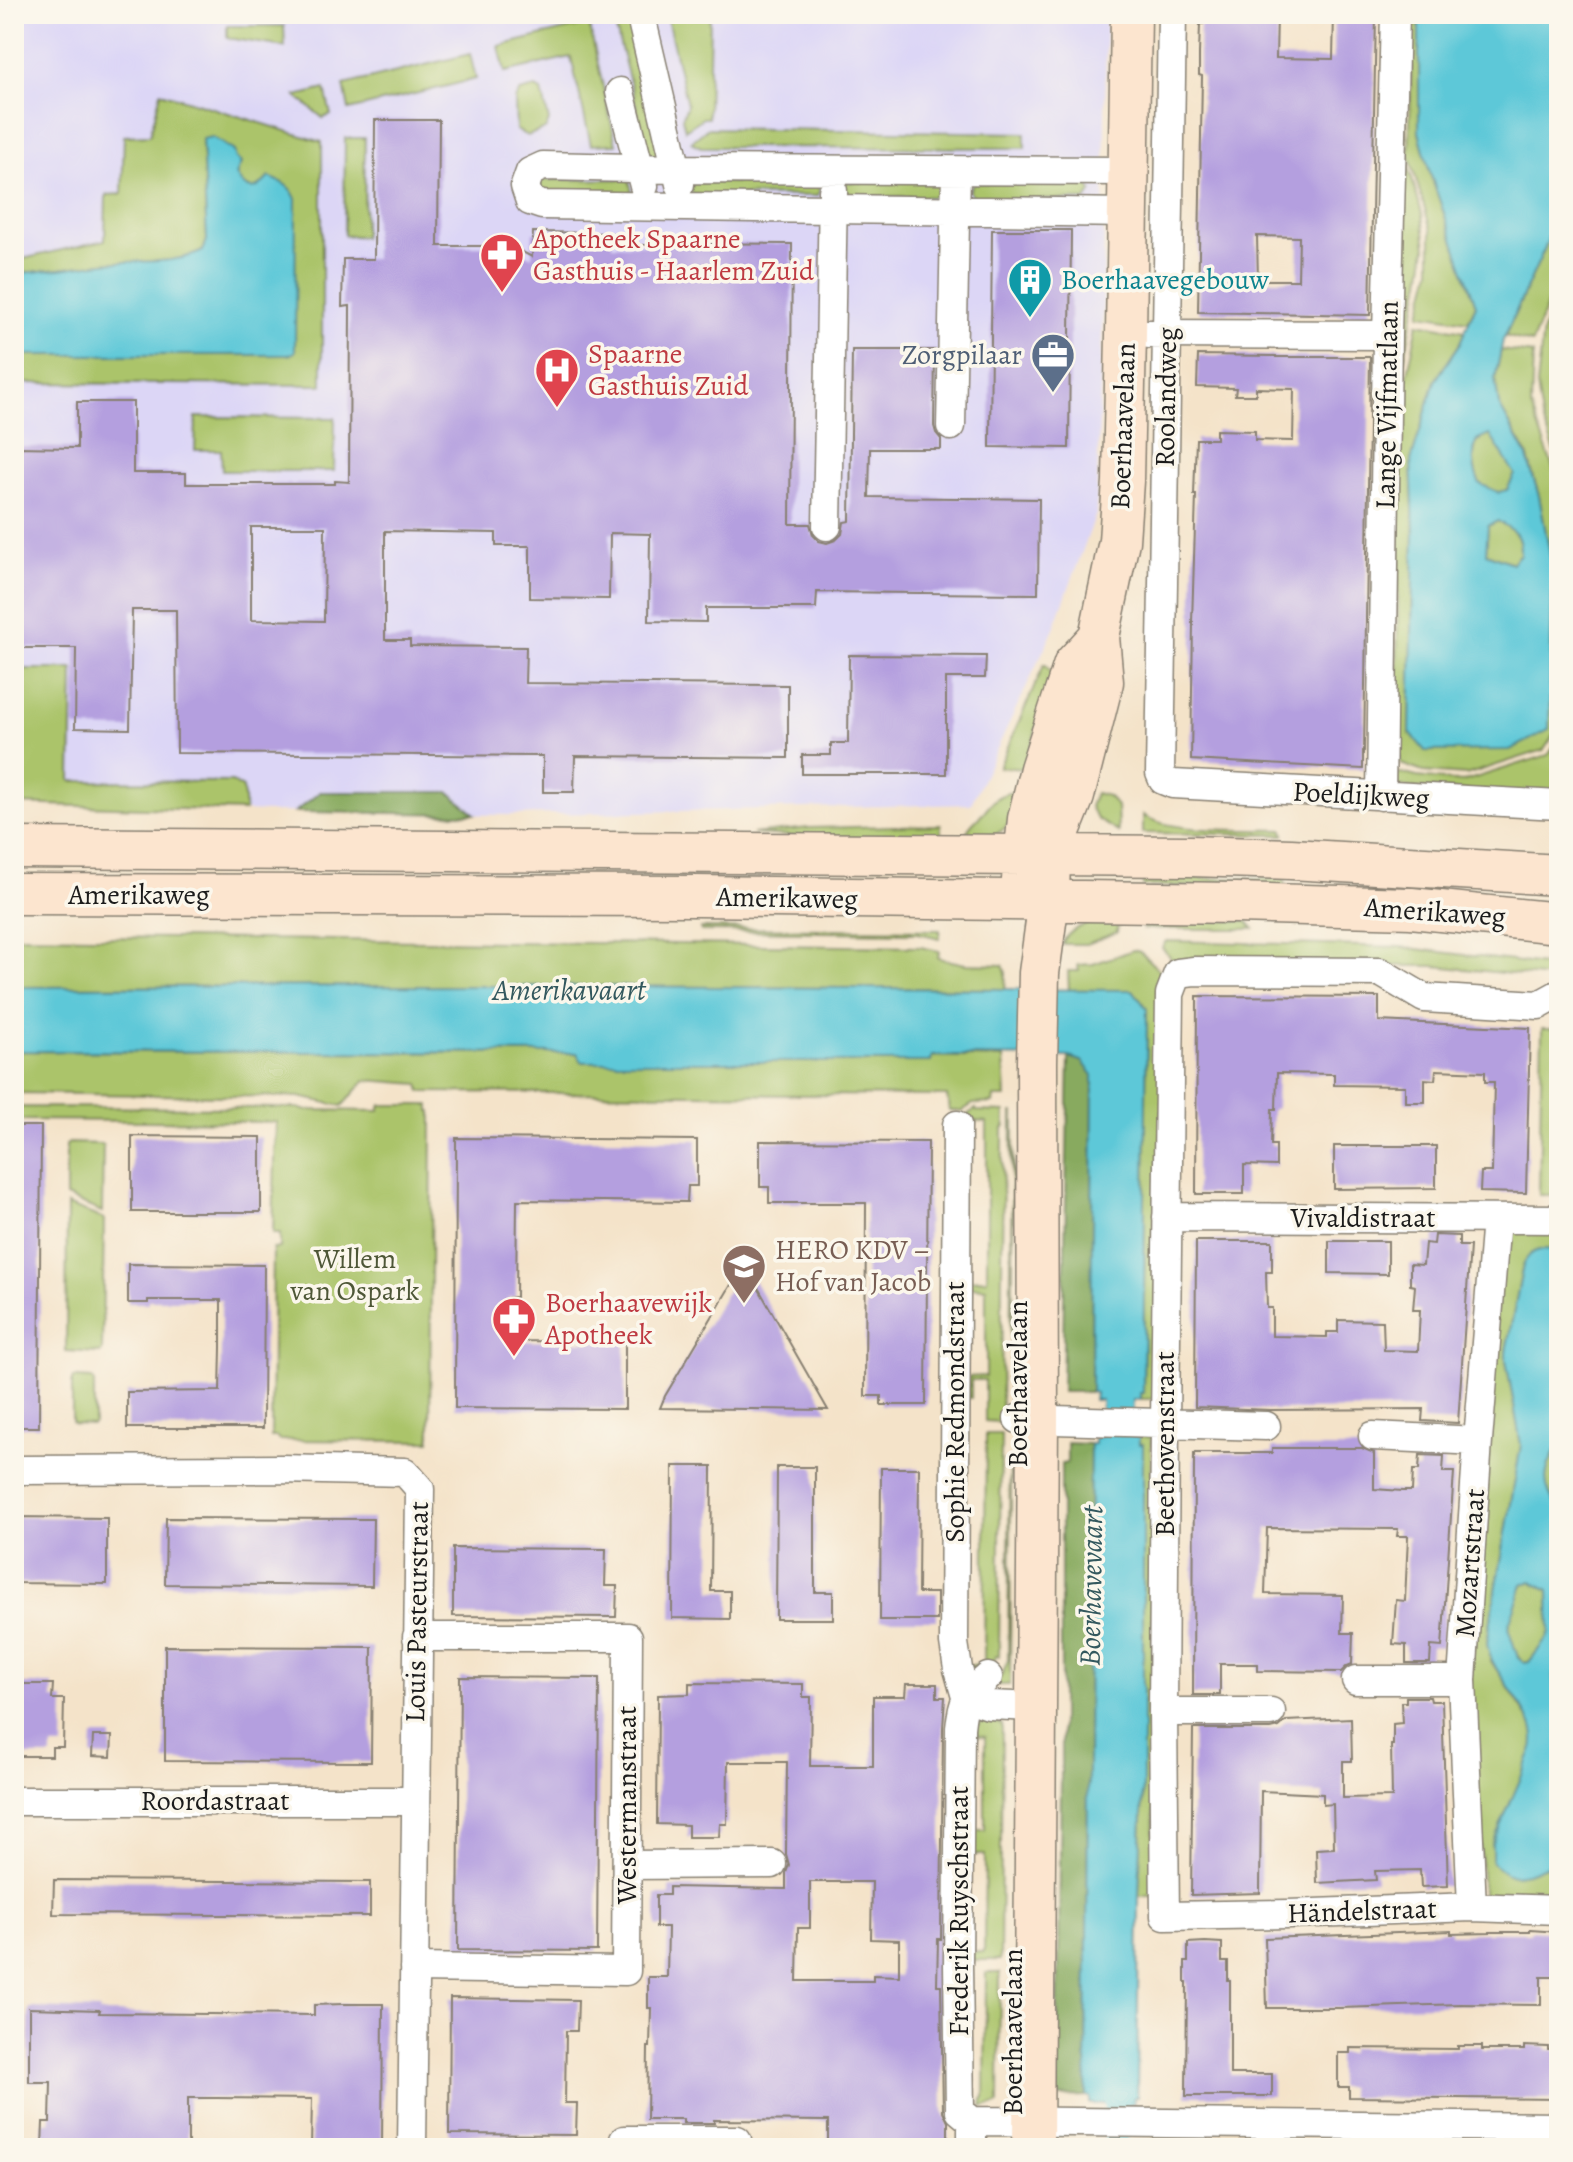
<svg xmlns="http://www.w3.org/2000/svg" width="1573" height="2162" font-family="Alegreya,serif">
<rect width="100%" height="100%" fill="#fbf7ec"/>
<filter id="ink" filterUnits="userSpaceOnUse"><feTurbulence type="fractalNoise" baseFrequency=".0125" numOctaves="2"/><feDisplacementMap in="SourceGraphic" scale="16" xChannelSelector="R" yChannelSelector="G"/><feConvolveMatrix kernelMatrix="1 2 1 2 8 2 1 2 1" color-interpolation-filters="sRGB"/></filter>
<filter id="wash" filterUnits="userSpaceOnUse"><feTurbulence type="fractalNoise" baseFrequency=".006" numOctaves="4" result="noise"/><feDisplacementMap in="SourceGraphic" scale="32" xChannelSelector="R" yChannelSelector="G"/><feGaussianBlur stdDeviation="1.8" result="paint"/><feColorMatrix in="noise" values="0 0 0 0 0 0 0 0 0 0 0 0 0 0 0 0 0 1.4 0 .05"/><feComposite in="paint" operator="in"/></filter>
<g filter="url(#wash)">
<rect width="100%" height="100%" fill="#f4e3c9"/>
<!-- built -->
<path fill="#dcd6f6" d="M14,14H1106L1103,304L1096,514L1054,628L971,804L509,815L271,812L14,804Z"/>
<!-- green -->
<path fill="#abc46a" stroke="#647043" stroke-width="2" d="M612,14H629L663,144L661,157L649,155Z
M666,14H710L708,118H703L685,130L682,118L687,105Z
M1413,14H1419V132L1430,173L1476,305L1468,321L1420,314L1431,270V230L1409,155Z
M589,24L616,144L591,145L571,57L505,72L499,46Z
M227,26H284L285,47L227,38Z
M470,54L476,79L349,110L344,85Z
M535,88L542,91L549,121L546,129L527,136L516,130L515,100L520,92Z
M325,89L331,115L323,118L296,96Z
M161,92L322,142V385L14,383V355H289L269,177L260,187L252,189L242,185L236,175L234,151L202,140L207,240L203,251C174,266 135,260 103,263C73,267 44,272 14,273V261L105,240L106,195L122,194L124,136L150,135Z
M1405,95L1406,158L1422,214L1426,248L1421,281L1395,403Z
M708,128L1025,133V148L701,147L691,142Z
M345,138H365L364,237L344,235Z
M629,179L633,195L542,198L538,180Z
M936,180C942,186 943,190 940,197L844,196L841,189L845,182Z
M693,182L817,183L820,190L817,196L693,195L690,189Z
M1086,182L1092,191L1086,200L974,199L969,191L973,183Z
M1559,198V274L1532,343L1505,336L1547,243Z
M1559,289V462L1542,418L1537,386L1543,330Z
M1418,323L1465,331L1459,345L1435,381L1411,461L1414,530L1410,733L1553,570L1539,496L1527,454L1499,405L1495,379L1501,350L1533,354L1531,407L1558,481L1559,492V727L1544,750L1466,775L1423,772L1401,764L1396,740L1401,407Z
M196,417L335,418L334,471H222L221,450H195Z
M1490,435L1516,474L1507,490L1498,493L1480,484C1473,469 1472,456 1477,441Z
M1498,521C1514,531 1521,534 1520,554L1512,563L1486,553L1488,525Z
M1044,665H1046L1052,673L1025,769L999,767Z
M16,669H73L71,781L232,782L243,788L245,811L14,804Z
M1559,740V796L1400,787L1391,775L1401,773L1417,777L1462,782L1548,755Z
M1014,792C1013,800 1014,811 1011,819C1004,837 981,838 965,842C966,827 973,824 982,814C992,801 998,794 1014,792Z
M1095,793L1108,796L1117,806L1118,832L1097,819L1090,807Z
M1143,815C1171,834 1248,829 1283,830L1284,835L1143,833Z
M941,825V843L752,834L809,828Z
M1143,878L1285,879V887L1143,886Z
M1143,920L1247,921L1254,929H1143Z
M1095,921H1118L1117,932L1087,944H1062C1067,931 1081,925 1095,921Z
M701,928L940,930V938L918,933L701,931Z
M14,936L921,947L939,951L938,958L965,964L1003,965L1006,973L1005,989L575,986L14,987Z
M1166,941L1401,947L1559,967V979L1435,966L1176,965L1162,948Z
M1133,950L1140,952L1166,977L1154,1399H1140V1393H1143L1147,1009L1133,990H1069L1068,971H1079L1078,965L1093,964Z
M1542,1029H1559V1195H1539Z
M14,1051L577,1053L582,1062H930L932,1056L1004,1058L1006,1097H994L993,1103L973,1104L962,1111H949L947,1096L421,1092L419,1084L366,1080L342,1106L299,1097L14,1093Z
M381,1105H430V1111H432L430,1441L278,1440L277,1437H271L273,1249L280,1248V1233H273L276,1122L14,1120V1107L298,1108L304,1110L379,1111Z
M976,1109V1111L1005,1112V1127L1003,1128L1001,1422L985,1421V1380H971V1398H968V1377L986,1376V1288L968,1287L969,1280L987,1279V1122L968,1121V1114Z
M1012,1113H1014L1012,1411H1010Z
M69,1143L101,1144L103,1146L102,1212L66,1197V1145Z
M67,1205L104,1219L102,1350L100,1353L66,1351Z
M1559,1229V1251C1543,1249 1531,1249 1523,1265L1506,1351V1360L1521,1445L1487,1643L1491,1661L1530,1720L1535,1737L1519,1874L1559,1860V1901L1496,1900L1483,1893L1470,1684L1500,1243L1510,1230Z
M74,1378L92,1379L94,1381V1423L92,1425L75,1424L72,1422V1380Z
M986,1434H1001L999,1656H996L992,1667L978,1678L969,1666L984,1663Z
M1139,1437H1151L1154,1896H1139L1143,1787V1444H1139Z
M1559,1443V1509C1538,1483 1545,1471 1559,1443Z
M1010,1467H1011L1010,1685H990L1002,1675L1008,1660Z
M1531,1581L1549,1590L1550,1631L1548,1637L1529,1662L1523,1663C1515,1655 1508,1636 1508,1623L1523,1585Z
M981,1722H994L1002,1725L1000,1960H968L967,1952H984L985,1855H964L968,1830H985V1737L977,1736V1728Z
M986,1973H1000L999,2104L982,2107L983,2099L985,2098Z"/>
<!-- forest -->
<path fill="#88aa5e" stroke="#52633d" stroke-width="2" d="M320,792H449L475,814L295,812Z
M1069,1057L1082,1061L1093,1075L1091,1392H1062Z
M1067,1443L1090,1444L1086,2096L1057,2097L1061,1779V1464L1067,1463Z"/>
<!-- water -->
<path fill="#5dc8d8" stroke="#3c727a" stroke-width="2" fill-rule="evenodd" d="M1419,14H1559V198L1547,243L1503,340L1495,379L1499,405L1526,454L1539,496L1553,570L1549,730L1510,750L1425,751L1410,733L1414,530L1411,461L1435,381L1459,345L1476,305L1430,173L1419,132ZM1490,435L1515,474L1507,490L1498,492L1480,484C1473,469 1472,457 1476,441ZM1498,521C1514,531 1521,534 1520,554L1512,563L1486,553L1488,526Z
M212,137L234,151L236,158L241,163L236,175C247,194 256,192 269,177C282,182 291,186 296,199L295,352L289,355H14V273C44,272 73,267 103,263C134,260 175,265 203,251L207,240L202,139Z
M575,986L1133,990L1147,1009L1143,1393H1140V1399L1133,1400V1436L1139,1437V1444H1143V1787L1139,1896L1137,2097H1134L1133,2104H1090V2097L1086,2096L1090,1444H1094V1437H1101V1400H1094L1095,1393L1091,1392L1093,1075L1082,1061L1069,1057L932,1056L931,1062H582L577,1053L14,1051V987Z
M1546,1249L1559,1251V1443C1545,1471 1539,1483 1559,1509V1673L1555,1674L1553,1677L1559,1711V1860C1545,1866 1522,1878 1507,1874C1501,1872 1496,1866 1492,1861V1845L1532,1752C1545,1713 1491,1681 1487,1643L1521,1445L1506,1360V1351L1523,1265C1528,1254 1535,1250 1546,1249ZM1531,1581L1549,1590L1550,1631L1548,1637L1529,1662L1524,1663L1518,1658L1508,1627L1523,1585Z"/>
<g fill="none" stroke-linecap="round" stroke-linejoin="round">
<!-- canal -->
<path stroke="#5dc8d8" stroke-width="24" d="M1116,2148L1117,2070"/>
</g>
<g id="blocks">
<!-- building -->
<path fill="#b49fdf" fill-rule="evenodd" d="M1203,14L1277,15L1276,58L1333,59L1334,14H1376L1370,315L1198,312L1202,76L1199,75V54L1200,24H1203ZM1257,236L1299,237L1298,280H1258Z
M375,120H439L438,246H487L498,239L532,257L533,232L612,233V245H651V243L792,244L790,524H810L813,535L819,541L827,543L836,540L842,534L844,522L850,521L852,350H935L934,426L936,433L941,439V449H870L869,497L1039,499L1038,594L817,592L816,608H706V622L649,621L650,534L610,533L609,599L530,598V546H496V533L385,531V640H410V646L526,647L525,683L788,685V758L575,756L574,792H543V756L177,753L176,610H132L130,729L75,728L76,648H14V447L77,448V402H133V473H186V484H335V481L349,482L350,306L342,307L343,259H374ZM251,527H325L324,621L251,620Z
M992,230H1071L1069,448L990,447Z
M1198,355L1276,356V357H1370L1364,751H1363V769L1191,760L1193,622H1192L1196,495H1194L1196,439H1216V430L1255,431V440L1293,441L1294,389L1256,388V395H1235L1236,388L1197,387Z
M849,655L986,656L985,678H946V774H802V755H831V743H848Z
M1197,996L1379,997V1021L1530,1028L1526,1193L1480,1192L1481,1172H1492L1494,1082H1485V1072L1436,1070L1435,1080L1425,1079V1102H1405V1086L1334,1085V1074L1277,1073L1276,1109H1272L1271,1145H1276V1166L1244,1165V1194H1196Z
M14,1126H41L39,1427H14Z
M132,1136L261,1137V1212H132Z
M456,1138L697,1140V1186H688L687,1202L517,1200L516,1297L508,1298V1341L625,1342V1409L455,1408Z
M760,1141L928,1142L926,1405H881V1396H865L866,1203H769V1187H760Z
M1334,1146H1436V1188L1334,1189Z
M1435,1235L1459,1236V1246H1470L1458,1423L1422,1421L1423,1409L1271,1410L1195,1407L1196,1241H1272V1272H1266L1267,1308H1272V1336L1327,1337V1332H1338V1320L1383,1321L1384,1350L1418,1351L1420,1310H1413L1415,1286L1410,1285V1264L1423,1265L1425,1243L1434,1244Z
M1329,1241H1388V1274L1329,1273Z
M744,1263L828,1410L660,1408L665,1396Z
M128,1264L264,1265L263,1428H127V1392L220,1391L221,1348V1300H148V1303H128Z
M1272,1448H1362L1374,1453V1489L1403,1491H1412L1413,1470H1419L1420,1455L1444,1456L1443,1472H1454L1442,1647L1431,1646L1430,1663H1406V1645L1393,1644L1396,1600L1405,1601L1408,1536H1397L1398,1529L1267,1528L1265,1594L1343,1595L1342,1633H1353L1352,1664L1347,1666L1341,1672L1258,1671V1664H1220V1695H1193L1194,1453H1272Z
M673,1466H712L711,1591H730V1619L672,1618Z
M777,1467H815V1592H833V1619H776Z
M881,1468H919L918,1593H937V1620H880Z
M14,1517L107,1518V1584L14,1583Z
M166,1518L373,1519L372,1586L165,1584Z
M453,1548L606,1549L605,1586H617L616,1617L453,1616Z
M165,1646L372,1647L371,1762L165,1761Z
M460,1677L599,1678L597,1951L458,1950Z
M689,1683L803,1684V1697H811L810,1766H873V1696H905L906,1684H937V1697H945L943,1728L941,1939H938L937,1985H941L943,2111L948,2122V2148H916V2144L828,2148V2121L714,2120V2123H683V2119H647L648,2047H650L651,2008H648V1977H667L668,1927H656V1895H669V1887L786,1889V1873L789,1865L786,1854L787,1762H728L727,1824H720L719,1837H688V1825L657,1824L658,1695L689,1694ZM810,1882H872L871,1939L899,1940V1976L873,1975V1981H797L798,1928H810Z
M14,1684H53L52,1699H64L63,1747H52V1756H16Z
M1406,1697H1430L1431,1701H1442L1448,1886L1421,1887L1420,1870L1375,1871L1376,1880L1317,1883L1316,1849L1334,1848L1333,1804L1323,1805V1794L1261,1791L1260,1893L1191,1895L1193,1729H1271L1279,1727L1286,1721L1351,1718L1352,1761H1343V1798L1392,1797L1391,1745H1393V1724L1402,1723L1401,1702H1406Z
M93,1736H112L111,1757L92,1756Z
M54,1880L370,1882V1916L53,1914Z
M1530,1930L1559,1932V1977H1541V2005L1461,2004L1340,2008H1267L1265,1938L1451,1931V1934L1490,1933V1932H1530Z
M1205,1942L1222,1943V1962H1228V1981H1230V2074H1272V2096H1186L1187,1982H1185V1962H1188V1943Z
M450,1998L578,2000L577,2031H566L565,2103H577L576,2135L449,2134Z
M343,2004H383L382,2148H311L312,2099L216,2098H188V2148H42L43,2122H50L51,2082H29V2008L100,2010L99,2013L314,2015V2005Z
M1458,2046H1482V2050H1524V2046L1548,2047V2050H1559V2099L1349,2097V2087H1338V2053H1350V2048L1458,2049Z"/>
</g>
</g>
<g filter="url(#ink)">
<use href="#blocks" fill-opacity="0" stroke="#888072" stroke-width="2"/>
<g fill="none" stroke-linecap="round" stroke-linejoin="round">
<!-- minor casing -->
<g stroke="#888072" stroke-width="31">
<path id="minor" d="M1172,14L1160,773L1163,780L1173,784L1559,805
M642,21L680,184
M620,92L644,186
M1128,213L542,205L530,201L525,186L530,172L543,166L677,169L1129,171
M1148,334L1387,335
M951,426L956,171
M827,526L833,191
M1381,796L1387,335L1395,14
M1559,994L1539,1005L1424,998L1380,972L1194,971L1178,973L1170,994L1165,1423L1163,1712L1165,1916L1288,1914L1472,1907L1559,1910
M957,1125L954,1643L958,1669L966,1697L989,1705L1036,1707
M1167,1217L1559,1219
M1018,1419L1266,1426
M1373,1436L1478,1441
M14,1470L281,1469L405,1472L420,1489L412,2148
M1356,1680H1462
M1163,1712H1271
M14,1801H415
M627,1865L772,1864
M1472,1907L1462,1680L1478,1441L1496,1219
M414,1968L626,1971L628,1637H417
M972,2121L1559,2127
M972,2121L960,2111L958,1965L960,1728C963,1698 966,1697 988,1677
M624,2148V2140H737V2148
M972,2148V2121"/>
</g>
<!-- secondary casing -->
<g stroke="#888072" stroke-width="43">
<path id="secondary" d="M14,848L1190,856L1291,859L1559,875
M1022,880L1028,819L1040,769L1074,664L1099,637
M14,894L698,896L1236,903L1411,908L1559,923
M1033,2148L1038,1420L1037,1062L1039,973L1049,900L1050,856L1074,796L1103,682L1099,637L1119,541L1123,481L1126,334L1131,14"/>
</g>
<!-- minor -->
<use href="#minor" stroke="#fff" stroke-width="28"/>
<!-- secondary -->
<use href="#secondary" stroke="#fce5cf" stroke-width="40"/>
</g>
</g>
<!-- icons -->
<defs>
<g id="pharmacy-pin" transform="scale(2.3)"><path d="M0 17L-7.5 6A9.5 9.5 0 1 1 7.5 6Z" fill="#e0444e" stroke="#fbf7ec"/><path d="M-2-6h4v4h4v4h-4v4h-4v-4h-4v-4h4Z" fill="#fff"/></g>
<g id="building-pin" transform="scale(2.3)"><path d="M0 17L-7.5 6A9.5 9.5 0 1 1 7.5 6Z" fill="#0f9aa8" stroke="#fbf7ec"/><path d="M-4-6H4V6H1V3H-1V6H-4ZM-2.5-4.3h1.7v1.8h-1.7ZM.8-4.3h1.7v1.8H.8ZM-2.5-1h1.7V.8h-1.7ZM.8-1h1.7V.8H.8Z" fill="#fff"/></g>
<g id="office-pin" transform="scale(2.3)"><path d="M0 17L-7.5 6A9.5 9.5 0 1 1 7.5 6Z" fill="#5c6f8a" stroke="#fbf7ec"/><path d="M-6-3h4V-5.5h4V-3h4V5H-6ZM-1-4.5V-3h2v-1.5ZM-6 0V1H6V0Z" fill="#fff"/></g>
<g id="hospital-pin" transform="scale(2.3)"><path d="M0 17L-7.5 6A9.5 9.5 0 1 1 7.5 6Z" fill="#e0444e" stroke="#fbf7ec"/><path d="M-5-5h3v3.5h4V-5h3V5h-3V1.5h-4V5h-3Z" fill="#fff"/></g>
<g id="school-pin" transform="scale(2.3)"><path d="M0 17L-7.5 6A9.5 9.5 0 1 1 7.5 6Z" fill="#8d6e63" stroke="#fbf7ec"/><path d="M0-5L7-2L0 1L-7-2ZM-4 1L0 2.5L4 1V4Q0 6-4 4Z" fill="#fff"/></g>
</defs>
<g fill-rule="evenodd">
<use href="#pharmacy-pin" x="502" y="255"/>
<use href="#building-pin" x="1030" y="280"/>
<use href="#office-pin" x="1053" y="355"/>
<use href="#hospital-pin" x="557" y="370"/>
<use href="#school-pin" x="744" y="1266"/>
<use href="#pharmacy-pin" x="514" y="1319"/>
</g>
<g text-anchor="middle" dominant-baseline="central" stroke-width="7" stroke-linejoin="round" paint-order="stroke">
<!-- health labels -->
<g font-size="28" fill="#be3a42" stroke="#fbf7ec" text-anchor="start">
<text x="533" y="239">Apotheek Spaarne<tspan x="533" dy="32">Gasthuis - Haarlem Zuid</tspan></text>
<text x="588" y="354">Spaarne<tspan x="588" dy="32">Gasthuis Zuid</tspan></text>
<text x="545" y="1303">Boerhaavewijk<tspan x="545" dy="32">Apotheek</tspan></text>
</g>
<!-- culture labels -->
<g font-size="28" fill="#0d838f" stroke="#fbf7ec" text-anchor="start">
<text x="1061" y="280">Boerhaavegebouw</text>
</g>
<!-- service labels -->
<g font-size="28" fill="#4e5e75" stroke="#fbf7ec" text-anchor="end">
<text x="1022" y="355">Zorgpilaar</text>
</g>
<!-- street labels -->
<g font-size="28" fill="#1c1c1c" stroke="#fbf7ec">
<text transform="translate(1166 397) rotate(-89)">Roolandweg</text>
<text transform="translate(1387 405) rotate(-89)">Lange Vijfmatlaan</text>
<text transform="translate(1123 426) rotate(-88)">Boerhaavelaan</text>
<text transform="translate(1361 795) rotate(3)">Poeldijkweg</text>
<text x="139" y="895">Amerikaweg</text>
<text transform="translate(787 898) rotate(1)">Amerikaweg</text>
<text transform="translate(1435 912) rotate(4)">Amerikaweg</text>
<text x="1363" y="1218">Vivaldistraat</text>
<text transform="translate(1018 1384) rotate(-90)">Boerhaavelaan</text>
<text transform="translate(955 1412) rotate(-90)">Sophie Redmondstraat</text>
<text transform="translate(1165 1444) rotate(-90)">Beethovenstraat</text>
<text transform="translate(1470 1563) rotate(-86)">Mozartstraat</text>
<text transform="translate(417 1612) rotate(-89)">Louis Pasteurstraat</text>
<text x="215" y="1801">Roordastraat</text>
<text transform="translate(627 1805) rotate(-90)">Westermanstraat</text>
<text transform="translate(959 1911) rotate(-90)">Frederik Ruyschstraat</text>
<text transform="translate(1362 1911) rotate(-2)">Händelstraat</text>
<text transform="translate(1013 2032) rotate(-90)">Boerhaavelaan</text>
</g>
<!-- education labels -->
<g font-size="28" fill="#785e54" stroke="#fbf7ec" text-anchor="start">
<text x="775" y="1250">HERO KDV –<tspan x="775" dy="32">Hof van Jacob</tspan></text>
</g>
<!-- park labels -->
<g font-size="28" fill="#4e5737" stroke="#fbf7ec">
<text x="355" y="1259">Willem<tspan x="355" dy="32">van Ospark</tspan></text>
</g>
<!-- water labels -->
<g font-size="30" font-style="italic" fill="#33585e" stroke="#fbf7ec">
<text x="569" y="990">Amerikavaart</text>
<text transform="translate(1091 1586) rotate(-89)">Boerhavevaart</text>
</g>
</g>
<!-- margin -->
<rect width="1573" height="2162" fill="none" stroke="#fbf7ec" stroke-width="48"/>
</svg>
